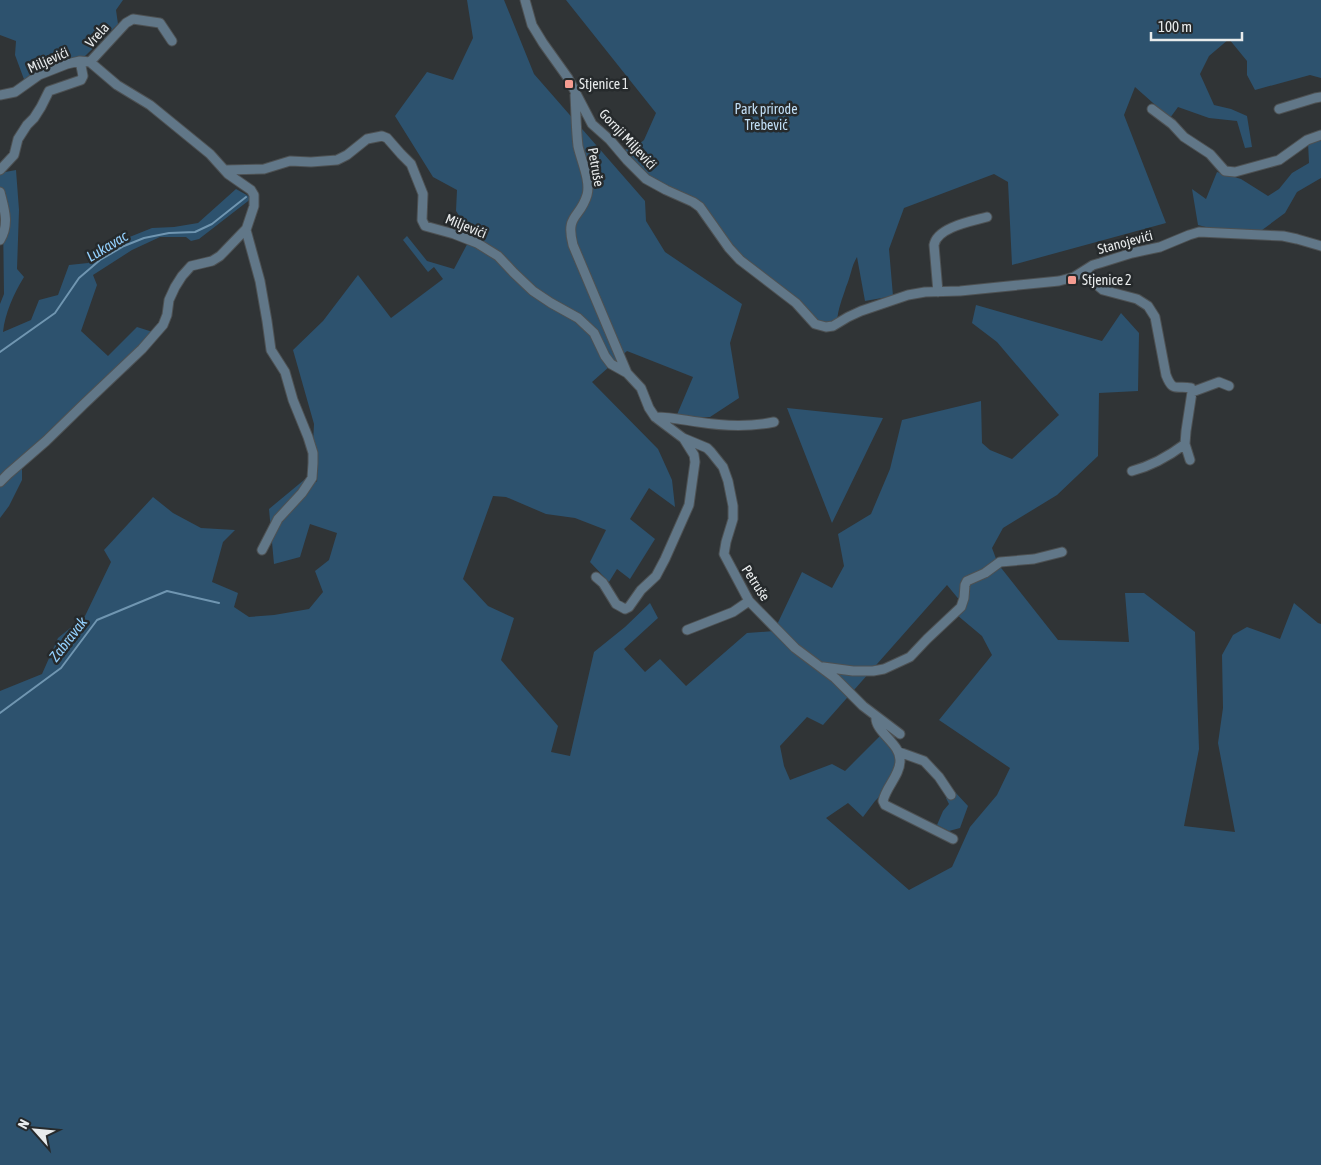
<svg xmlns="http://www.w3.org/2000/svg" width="1321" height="1165" font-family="'Asap Condensed',sans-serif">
<rect width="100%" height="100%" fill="#303436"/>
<!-- green -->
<path fill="#2d526e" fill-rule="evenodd" d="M0,0H123L116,10L118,24L84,57L53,66L25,82L15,55L16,41L0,35Z
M467,0H504L534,74L645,201L646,221L665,252L742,304L730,343L739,398L710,417H676L693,377L627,351L592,382L658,449L672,480L675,507L649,488L630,519L655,539L630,579L617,569L609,582L590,562L606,530L575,518L546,514L506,497L493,496L463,579L488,606L514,618L501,660L558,726L551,752L570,756L594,652L625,627L650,603L658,618L624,649L645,672L660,659L686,686L747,633L774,631L802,572L832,588L844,566L838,534L871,514L890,469L902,420L981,401L982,443L990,450L1012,459L1059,415L997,342L972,323L976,305L1102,341L1121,313L1139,333L1138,391L1099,393L1098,456L1057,495L1003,528L992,548L998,564L1058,640L1129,642L1125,593H1144L1195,632L1199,749L1184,826L1235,832L1218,743L1223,708L1222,655L1233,635L1247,627L1280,639L1294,603L1318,623L1321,624V1165H0V691L42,674L58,638L85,616L111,562L104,550L153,497L173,513L201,528L235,530L223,542L212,582L238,593L234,607L249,617L274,615L309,609L323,592L315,571L329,560L337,533L310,524L300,557L274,564L269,509L310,475L317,482L318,454L313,444L314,424L293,350L323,321L358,275L391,318L443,279L434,267L428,272L403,240L407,236L427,261L454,269L472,235L456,211L457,190L433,177L395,116L427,72L453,80L473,38ZM947,585L961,602L957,615L982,636L992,655L939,720L1010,768L997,795L970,827L952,867L909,890L826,818L848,803L863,817L875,801L883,793L900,761L882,734L845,771L832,764L790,780L784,766L780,746L807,717L823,725Z
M566,0H1321V78L1310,75L1255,90L1247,75V61L1229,39L1209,56L1200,74L1214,105L1231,109L1247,116L1252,147L1245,148L1237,121L1209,118L1178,107L1170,118L1135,87L1124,115L1166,223L1012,265L1008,182L994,174L904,208L889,249L893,296L865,301L857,257C851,267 851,276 846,287C842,300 838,308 837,322L823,324L816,320L809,310L797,298L747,262L729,243L716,222L654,180L637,166L624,150L637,146L644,140L656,113Z
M1321,137V178L1297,192L1285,213L1258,233L1221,231L1198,225L1192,189L1206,199L1217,172L1241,179L1268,196L1279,189L1292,173L1309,163L1308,142Z
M16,170L19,210L17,269L24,277C14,293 5,313 3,332L31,320L39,300L58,295L69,265L88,263L117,242L152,228L174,227L198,223L236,189L252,198L199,239L191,241L186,237H160L132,250L93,275L97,285L81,331L108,356L137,327L159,334L129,369L64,421L22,461V480L9,506L0,518V304L4,294L3,218L0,210V173Z
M787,408L883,418L832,523Z
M955,792L968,806L960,828L949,831L937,825L943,811L949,804L946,798Z"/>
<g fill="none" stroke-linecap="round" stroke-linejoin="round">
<!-- stream -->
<path stroke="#7096b1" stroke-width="2" d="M0,352L55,313L79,278L100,260L124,246L144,238L169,233L195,232L212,224L246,197
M0,713L61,668L97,620L167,591L219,603"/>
<!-- minor casing -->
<g stroke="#4d5153" stroke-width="11">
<path id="minor" d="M525,0L532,25L543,43L568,78L592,124L610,140L627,160L646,179L666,190L693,202L700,207L729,248L740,260L796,303L815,324L826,327L833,326L848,317L861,311L908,295L925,292L960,291L1059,281L1074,277L1093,265L1100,263L1132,253L1160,247L1189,235L1199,232L1283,236L1297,239L1321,246
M90,62L126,23L133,19L160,23L172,41
M0,95L15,92L39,75L67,64L80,61L90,62L117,85L150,105L210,154L228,174L251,190L254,195V206L246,230L260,281L267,321L271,350L285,372L293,400L308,437L313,453V463L312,478L302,493L278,519L262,550
M575,95C576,112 576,129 578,146C581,160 591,181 587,195C580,219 565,214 573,245L627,373
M1152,109L1172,124L1184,137L1210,154L1225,171L1235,172L1279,160L1307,140L1321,135
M1279,109L1315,98L1321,97
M0,170L14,155L18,139L27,125L34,118L41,107L49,91L81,80L83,76L80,61
M225,170L264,169L290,161L311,162L337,160L347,155L367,139L382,136L387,138L401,154L411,164L423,194L422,220L425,226L454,234L477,243L498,256L514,273L533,291L551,303L578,318L594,333L605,356L611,364L627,373L641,388L649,408L655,417L683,438L707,448L711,452L723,467L728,481L733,506V519L726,542L724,554L749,601L795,648L835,678L863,706L900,734
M0,192C4,208 10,224 0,240
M1085,270L1097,285L1103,290L1137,299L1148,306L1155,317L1166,375C1173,393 1176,385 1191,388L1192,392L1186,431L1185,444L1190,460
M938,292L934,245C937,227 973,221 987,217
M1192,392L1219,382L1229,386
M655,417C670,417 684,420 698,422C723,426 750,427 774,422
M1132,471C1151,466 1169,456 1185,444
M0,482L8,474L46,441L84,404L142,349L163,325L167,315L169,300L175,287L182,276L191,266L212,261L220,256L246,229
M596,577L603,583L616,604L625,609L629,607L641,590L656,576L665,559L689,505L695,462L694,455L684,439
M687,630L733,612L749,601
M823,667L853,671H873L884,669L910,657L927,639L961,607L964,598L965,585L967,581L985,573L1000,562L1034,559L1062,552
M876,716C874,732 901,743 900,761C900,775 886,787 883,801L885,805L953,839
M899,752L924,761L939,777L951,795"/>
</g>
<!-- minor -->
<use href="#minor" stroke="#617788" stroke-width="9"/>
</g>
<!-- markers -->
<g fill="#f59c91" stroke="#262a2c" stroke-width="2">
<rect x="564" y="79" width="10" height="10" rx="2.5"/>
<rect x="1067" y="275" width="10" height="10" rx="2.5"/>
</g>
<g text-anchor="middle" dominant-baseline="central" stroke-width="5" stroke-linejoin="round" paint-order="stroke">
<!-- street labels -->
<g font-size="14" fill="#e8ebec" stroke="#262a2c">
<text transform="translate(97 35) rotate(-48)">Vrela</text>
<text transform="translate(48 60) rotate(-24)">Miljevići</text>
<text transform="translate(628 139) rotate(47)">Gornji Miljevići</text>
<text transform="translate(596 167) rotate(80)">Petruše</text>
<text transform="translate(466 226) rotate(22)">Miljevići</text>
<text transform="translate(1125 242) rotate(-15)">Stanojevići</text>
<text transform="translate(756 583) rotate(57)">Petruše</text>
</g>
<!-- poi labels -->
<g font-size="14" fill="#e8ebec" stroke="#262a2c" text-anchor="start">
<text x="579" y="84">Stjenice 1</text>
<text x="1082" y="280">Stjenice 2</text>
</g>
<!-- park labels -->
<g font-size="14" fill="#c1def5" stroke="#262a2c">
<text x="766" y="109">Park prirode<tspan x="766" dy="16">Trebević</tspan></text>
</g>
<!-- water labels -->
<g font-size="15" font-style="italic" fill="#94d1fe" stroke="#262a2c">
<text transform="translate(107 246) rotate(-31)">Lukavac</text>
<text transform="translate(68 639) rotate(-52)">Zabravak</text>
</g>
</g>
<!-- north arrow -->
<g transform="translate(35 1130) rotate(297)" stroke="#262a2c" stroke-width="4" paint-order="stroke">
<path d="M0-4L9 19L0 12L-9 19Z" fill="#e8ebec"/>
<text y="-8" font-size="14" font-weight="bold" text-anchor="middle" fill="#e8ebec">N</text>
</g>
<!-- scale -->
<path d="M1151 32v8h91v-8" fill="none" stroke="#e8ebec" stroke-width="2.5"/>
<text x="1158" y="32" font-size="15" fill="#e8ebec" stroke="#262a2c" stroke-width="4" paint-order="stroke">100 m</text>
</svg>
